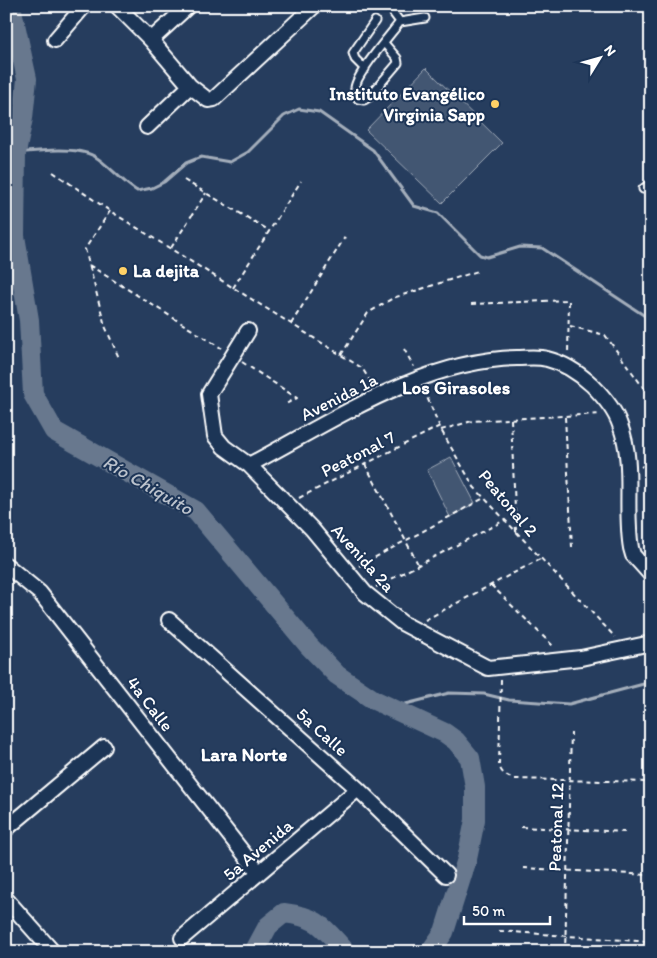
<svg xmlns="http://www.w3.org/2000/svg" width="657" height="958" font-family="Itim,sans-serif">
<rect width="100%" height="100%" fill="#263d5e"/>
<filter id="ink" filterUnits="userSpaceOnUse"><feTurbulence type="fractalNoise" baseFrequency=".02" numOctaves="2"/><feDisplacementMap in="SourceGraphic" scale="10" xChannelSelector="R" yChannelSelector="G"/><feConvolveMatrix kernelMatrix="1 2 1 2 8 2 1 2 1" color-interpolation-filters="sRGB"/></filter>
<g filter="url(#ink)">
<!-- green -->
<path fill="#425672" stroke="#a0aab8" d="M426,68L502,143L442,203L366,130Z
M451,457L475,503L450,517L427,470Z"/>
<g fill="none" stroke-linecap="round" stroke-linejoin="round">
<!-- stream -->
<path stroke="#a4aebb" stroke-width="3" d="M16,153C36,151 76,146 94,156C109,165 121,181 137,191L152,188L164,182L186,163L201,157L230,162L248,152L284,116L299,109L319,112L373,150L414,206L438,213L480,255L487,257L520,247L542,248L651,320
M390,708L449,693L484,694L509,700L569,704L651,682"/>
<!-- river -->
<path stroke="#67788e" stroke-width="20" d="M11,6L27,79L23,118L16,153L15,236L29,320L33,394L54,431L196,511L309,646L337,675L374,700L445,733L456,741L470,758L475,787V820L467,859L444,932L430,952
M254,952L268,926L284,913C319,917 323,927 346,952"/>
<!-- service casing -->
<g stroke="#fff" stroke-width="11">
<path id="service" d="M394,6V14L400,22L425,18
M384,43L397,58L398,63L369,97L364,100L358,99C356,95 354,92 355,88C356,74 390,35 400,22
M365,69L355,59L353,53L375,21
M643,189L651,183"/>
</g>
<!-- minor casing -->
<g stroke="#fff" stroke-width="18">
<path id="minor" d="M117,6L151,40L190,86L208,100L214,99L314,6
M55,40L84,6
M151,40L188,6
M147,127L190,86
M248,331L209,394L215,436L224,447L249,465L312,529L365,593L402,623L488,668L581,658L651,643
M249,465C331,422 422,360 517,358C526,358 537,356 547,359C564,363 579,373 592,385C603,396 615,410 620,425C635,464 624,508 631,548L633,555L651,575
M6,565L40,593L259,873
M169,620L358,789L446,875
M6,829L104,747
M6,899L53,952
M182,938L358,789"/>
</g>
<!-- path -->
<path stroke="#fff" stroke-width="2" stroke-dasharray="5 4" stroke-linecap="butt" d="M53,172L110,211L362,368L372,384
M184,180L270,231
M110,211L85,249L105,326L119,358
M171,248L206,193
M89,265L221,348
M233,288L301,181
M471,304L569,300L568,354
M291,324L345,237
M570,326L605,335L651,398
M404,349L414,367
M341,355L368,313L393,298L478,271
M242,362L297,398L284,405
M424,390L441,430L474,487L615,637
M565,417L572,547
M511,419L516,532
M441,430L472,421L600,414
M365,464L418,564
M641,467L651,461
M299,498L440,426
M359,566L484,498
M491,585L555,648
M376,587L505,520
M425,620L540,559
M501,679L499,765C501,773 506,776 514,779L651,782
M521,827L626,832
M523,868L647,875
M499,931L651,942
M281,951L283,952
M165,952L172,946
M565,952L571,733"/>
<!-- service -->
<use href="#service" stroke="#1d3557" stroke-width="7"/>
<!-- minor -->
<use href="#minor" stroke="#1d3557" stroke-width="14"/>
</g>
</g>
<!-- markers -->
<g fill="#ffd166" stroke="#1d3557" stroke-width="2">
<circle cx="495" cy="104" r="5"/>
<circle cx="123" cy="271" r="5"/>
</g>
<g text-anchor="middle" dominant-baseline="central" stroke-width="4" stroke-linejoin="round" paint-order="stroke">
<!-- poi labels -->
<g font-size="18" font-weight="bold" fill="#fff" stroke="#1d3557" text-anchor="end">
<text x="485" y="94">Instituto Evangélico<tspan x="485" dy="21">Virginia Sapp</tspan></text>
<text x="133" y="271" text-anchor="start">La dejita</text>
</g>
<!-- street labels -->
<g font-size="18" fill="#fff" stroke="#1d3557">
<text transform="translate(339 397) rotate(-27)">Avenida 1a</text>
<text transform="translate(358 454) rotate(-27)">Peatonal 7</text>
<text transform="translate(508 503) rotate(50)">Peatonal 2</text>
<text transform="translate(363 558) rotate(48)">Avenida 2a</text>
<text transform="translate(150 704) rotate(52)">4a Calle</text>
<text transform="translate(322 732) rotate(42)">5a Calle</text>
<text transform="translate(556 827) rotate(-88)">Peatonal 12</text>
<text transform="translate(258 850) rotate(-40)">5a Avenida</text>
</g>
<!-- neighbourhood labels -->
<g font-size="19" font-weight="bold" fill="#fff" stroke="#1d3557">
<text x="456" y="387">Los Girasoles</text>
<text x="244" y="754">Lara Norte</text>
</g>
<!-- water labels -->
<g font-size="19" font-style="italic" fill="#bbc2cc" stroke="#1d3557">
<text transform="translate(148 485) rotate(30)">Río Chiquito</text>
</g>
</g>
<!-- margin -->
<rect width="657" height="958" fill="none" stroke="#1d3557" stroke-width="25"/>
<rect x="12" y="12" width="632" height="933" fill="none" stroke="#fff" stroke-width="2" filter="url(#ink)"/>
<!-- north arrow -->
<g transform="translate(600 58) rotate(53)" stroke="#1d3557" stroke-width="4" paint-order="stroke">
<path d="M0-4L9 19L0 12L-9 19Z" fill="#ffffff"/>
<text y="-8" font-size="14" font-weight="bold" text-anchor="middle" fill="#ffffff">N</text>
</g>
<!-- scale -->
<path d="M464 916v8h86v-8" fill="none" stroke="#ffffff" stroke-width="2.5"/>
<text x="472" y="916" font-size="15" fill="#ffffff" stroke="#1d3557" stroke-width="4" paint-order="stroke">50 m</text>
</svg>
